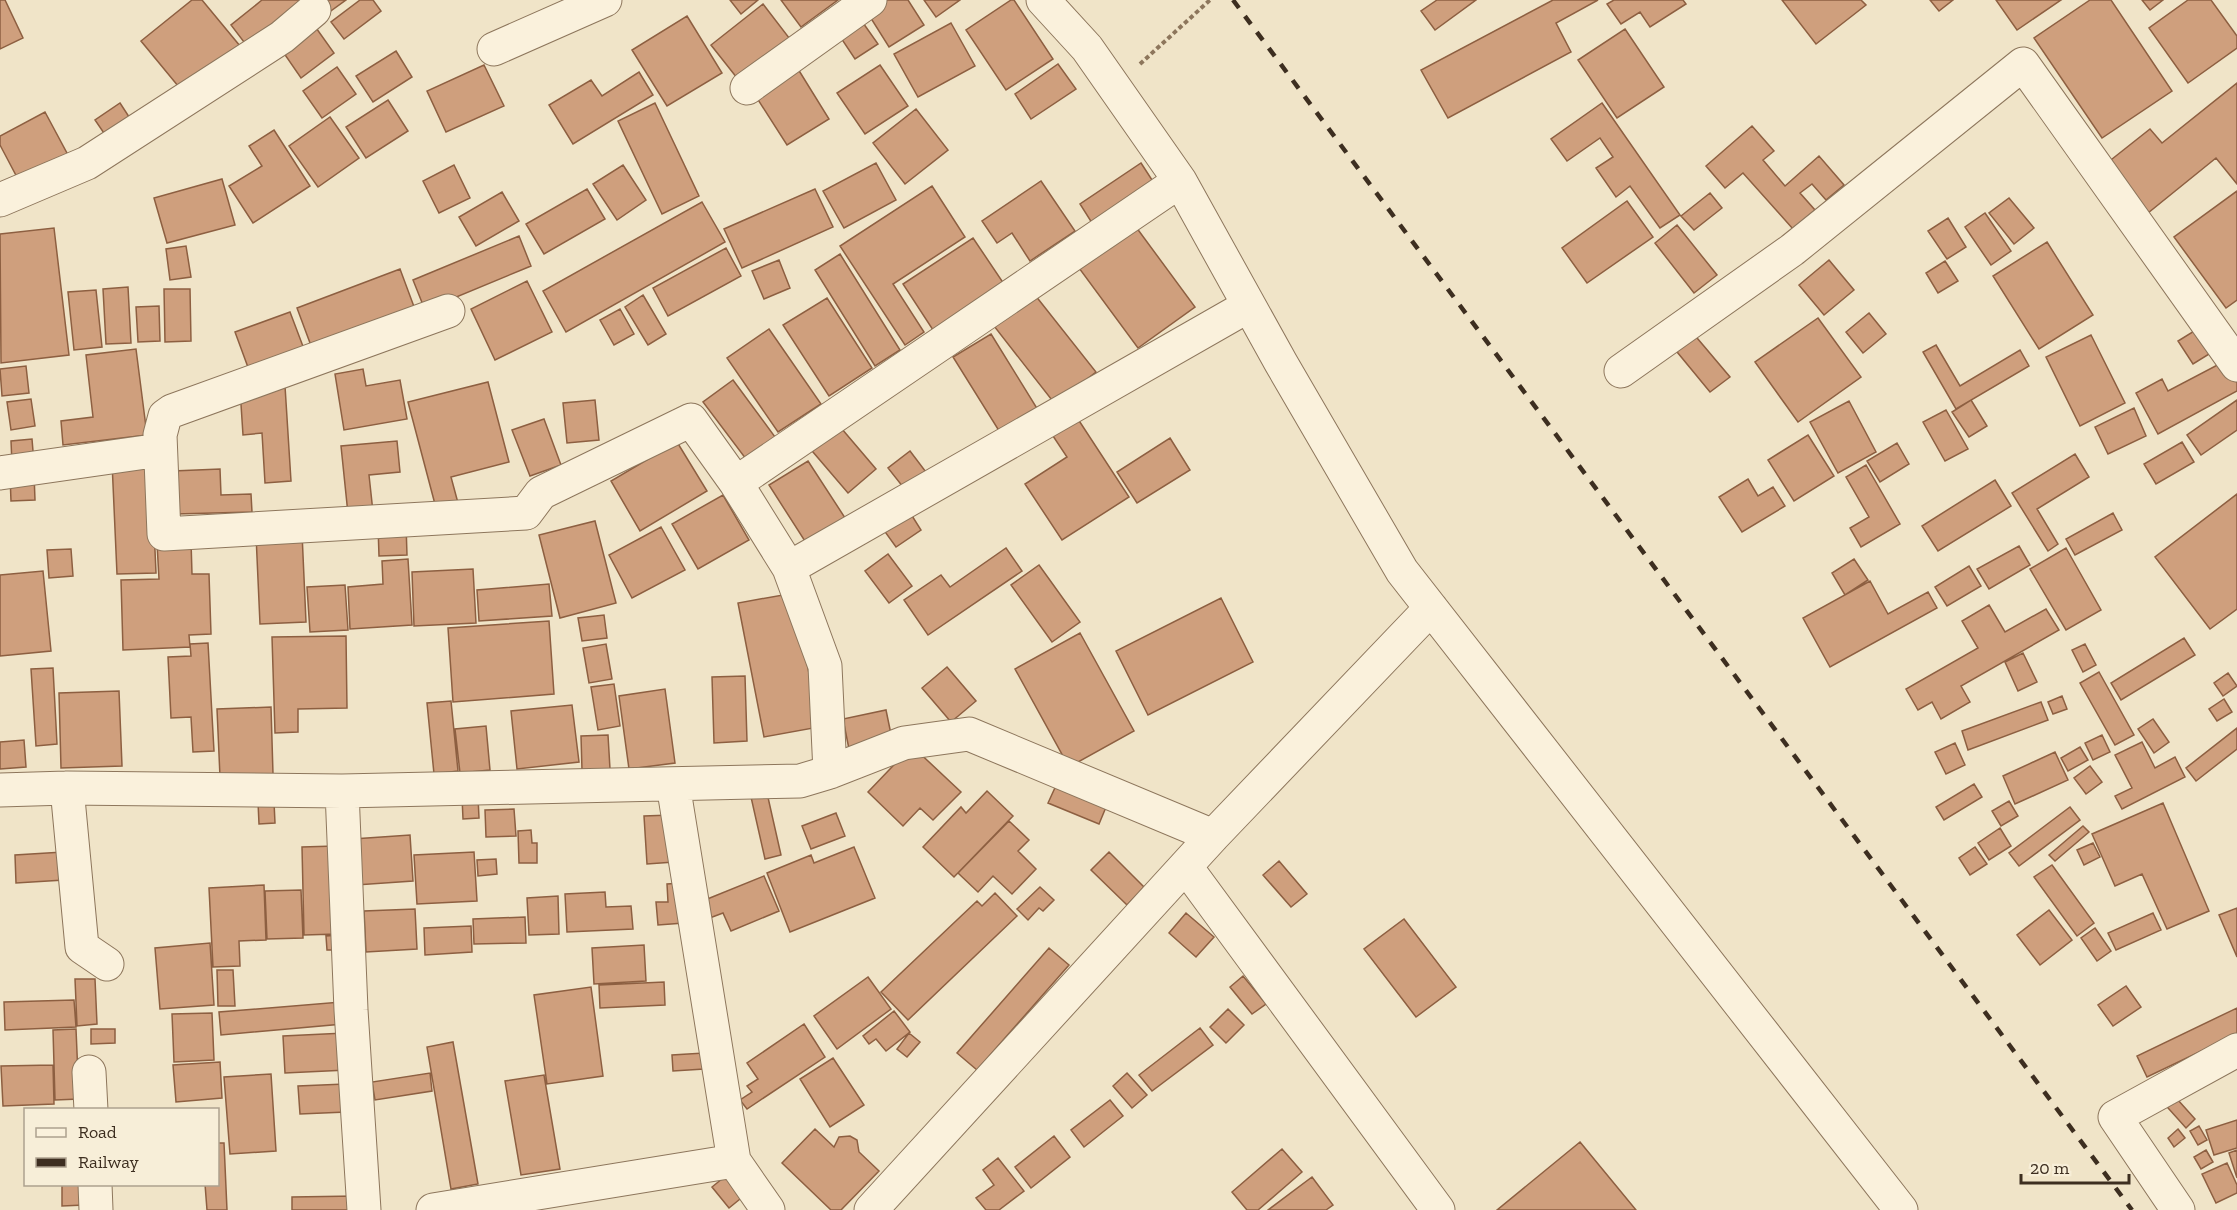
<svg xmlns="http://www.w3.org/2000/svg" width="2237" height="1210" font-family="'Zilla Slab',serif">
<rect width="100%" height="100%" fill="#f0e4c8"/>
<!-- building -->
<path fill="#cf9f7d" stroke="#8d5f41" stroke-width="1.5" d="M0,0H5L23,38L0,49Z
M192,0H202L240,46L183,92L141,41Z
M262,0H305L247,46L231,25Z
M319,0H346L328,13Z
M360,0H373L381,11L344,39L331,22Z
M730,0H758L741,14Z
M781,0H838L801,27Z
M886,0H908L924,25L889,47L867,12Z
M924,0H960L936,17Z
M1011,0H1014L1053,59L1006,90L966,30Z
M1437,0H1476L1435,30L1421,11Z
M1553,0H1598L1556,23L1571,52L1448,118L1421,70Z
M1614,0H1683L1686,4L1650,27L1640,12L1621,24L1607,4Z
M1782,0H1861L1866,5L1816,44Z
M1930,0H1953L1939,11Z
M1996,0H2061L2017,30Z
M2090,0H2111L2172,91L2102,138L2034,38Z
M2142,0H2163L2150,10Z
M2188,0H2211L2237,36V48L2188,83L2149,28Z
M763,4L793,43L741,83L711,45Z
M687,16L722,73L667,106L632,50Z
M861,20L878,44L855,59L839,35Z
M951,23L975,66L918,97L894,54Z
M314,25L334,53L301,78L281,49Z
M1625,29L1664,87L1617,118L1578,60Z
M396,51L412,77L373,102L356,76Z
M1058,64L1076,89L1031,119L1015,94Z
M484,65L504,106L446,132L427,91Z
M880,65L908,106L865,134L837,93Z
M337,67L356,94L322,118L303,91Z
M798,69L829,119L787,145L755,95Z
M639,72L653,95L573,144L549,105L591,80L602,96Z
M2237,83V184L2216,158L2148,213L2107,163L2150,129L2162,143Z
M388,100L408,131L366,158L346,127Z
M120,103L135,126L110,142L95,120Z
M655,103L699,196L662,214L618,121Z
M1602,103L1680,215L1660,228L1630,186L1616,197L1596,168L1613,157L1600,138L1567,161L1551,139Z
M916,109L948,150L905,184L873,143Z
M45,112L68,155L19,181L0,145V136Z
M330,117L359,158L318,187L289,146Z
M1752,126L1774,151L1763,160L1785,186L1819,156L1844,185L1826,200L1812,184L1800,193L1815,210L1793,229L1743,173L1725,188L1706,166Z
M274,130L310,186L253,223L229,186L262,166L249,146Z
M876,163L896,200L844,228L823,191Z
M1141,163L1154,183L1092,223L1080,204Z
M454,165L470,198L439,213L423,181Z
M623,165L646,200L617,220L593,184Z
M222,179L235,225L167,243L154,198Z
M1041,181L1075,231L1030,261L1012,233L997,243L982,221Z
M932,186L965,237L893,284L924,332L905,345L840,246Z
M587,189L605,219L544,254L526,224Z
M815,189L833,227L742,268L724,229Z
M2237,191V300L2226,308L2174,237Z
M502,192L519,221L476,246L459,217Z
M1710,193L1722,208L1694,230L1681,216Z
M2009,198L2034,228L2014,244L1989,213Z
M1627,201L1653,237L1587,283L1562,248Z
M702,202L725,242L566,332L543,291Z
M1985,213L2011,251L1991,265L1965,227Z
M1948,218L1966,247L1947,259L1928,231Z
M1677,225L1717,275L1694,293L1655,243Z
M1136,227L1195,307L1138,348L1079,268Z
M54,228L69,355L1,363L0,234Z
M519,236L531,266L425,310L413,280Z
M973,238L1004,284L933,330L903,284Z
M2047,242L2093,315L2039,349L1993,276Z
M186,246L191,277L170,280L166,249Z
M726,248L741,276L668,316L653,288Z
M840,254L900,350L875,366L815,270Z
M779,260L790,288L764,299L752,271Z
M1829,260L1854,290L1824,315L1799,285Z
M1945,261L1958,281L1938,293L1926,273Z
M400,269L416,312L313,351L297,308Z
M527,281L552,332L495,360L471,309Z
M128,287L131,343L106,344L103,289Z
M164,289H190L191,341L165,342Z
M96,290L102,347L74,350L68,292Z
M643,295L666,334L648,345L625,307Z
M1035,295L1096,372L1055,404L994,326Z
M827,298L872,368L829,396L783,325Z
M159,306L160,341L138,342L136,307Z
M620,309L634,334L614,345L600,320Z
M290,312L304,349L249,370L235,332Z
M1869,313L1886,334L1863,353L1846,332Z
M1818,318L1861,377L1798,422L1755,362Z
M2199,328L2214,351L2193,364L2178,341Z
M769,329L821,404L778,432L727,358Z
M1692,332L1730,377L1710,392L1673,347Z
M991,334L1038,410L1001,434L953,357Z
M2091,335L2125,403L2080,426L2046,357Z
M1936,345L1960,386L2020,350L2029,366L1956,409L1923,352Z
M136,349L147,435L63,445L61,421L93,417L86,355Z
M2225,361L2237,383V391L2158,434L2136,393L2162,379L2168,391Z
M26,366L29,393L2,396L0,369Z
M363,369L366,386L400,380L407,419L344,430L335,374Z
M733,380L778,441L749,463L703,402Z
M488,382L509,462L451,477L458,503L436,508L408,402Z
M285,386L291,481L265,483L262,433L243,435L240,389Z
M31,399L35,426L11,430L7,402Z
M595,400L599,440L567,443L563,403Z
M1971,400L1987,426L1969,437L1952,412Z
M2237,400V430L2201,455L2187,435Z
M1849,401L1876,452L1838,473L1810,422Z
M2134,408L2146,436L2108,454L2095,427Z
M1946,410L1968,449L1945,461L1923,422Z
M1074,413L1129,497L1062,540L1025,484L1067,457L1049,430Z
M544,419L561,465L530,476L512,430Z
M836,422L876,469L848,493L807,445Z
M1808,435L1834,476L1794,501L1768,460Z
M1170,438L1190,470L1137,503L1117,472Z
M32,439L34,463L12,464L11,441Z
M397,441L400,472L369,475L373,512L348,514L341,446Z
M677,442L707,491L640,531L611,481Z
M2182,442L2194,462L2156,484L2144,464Z
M1897,443L1909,464L1880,482L1867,461Z
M910,451L929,476L907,492L888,468Z
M2075,454L2089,477L2037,509L2058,544L2048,551L2012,493Z
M151,460L156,573L117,574L112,462Z
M808,461L849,524L810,549L769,485Z
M1866,465L1900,524L1861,547L1850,528L1869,517L1846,477Z
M220,469L221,495L251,494L252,512L175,514L173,471Z
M34,474L35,500L11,501L10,475Z
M1748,479L1758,496L1773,487L1785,506L1742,532L1719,497Z
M1995,480L2011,506L1938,551L1922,526Z
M2237,494V609L2210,629L2155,557Z
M723,495L749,540L698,569L672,524Z
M909,511L921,530L896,547L883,529Z
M2113,513L2122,530L2075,555L2066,539Z
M595,521L616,603L560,618L539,535Z
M406,524L407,555L379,556L378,526Z
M661,527L685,570L632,598L609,555Z
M302,533L306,622L260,624L256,535Z
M191,541L192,574H209L211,634L189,635L190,647L123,650L121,580L159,579L157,543Z
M2019,546L2030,565L1989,589L1977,569Z
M1006,548L1022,571L928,635L904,600L941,575L950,587Z
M2066,548L2101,610L2066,630L2030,569Z
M71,549L73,576L49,578L47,550Z
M888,554L912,586L889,603L865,571Z
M408,559L412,625L350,629L348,587L383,584L382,561Z
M1854,559L1868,580L1845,595L1832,573Z
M1039,565L1080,622L1052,642L1011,585Z
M1969,566L1981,586L1947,606L1935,587Z
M473,569L476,623L414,626L412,572Z
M43,571L51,651L0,656V575Z
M1870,581L1888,614L1928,592L1937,608L1830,667L1803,618Z
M549,584L552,616L479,621L477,590Z
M345,585L348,630L310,632L307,587Z
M794,593L819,727L764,737L738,603Z
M1221,598L1253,662L1148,715L1116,651Z
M1989,605L2005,632L2046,609L2059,630L1961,686L1970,702L1941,719L1932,702L1918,710L1906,689L1978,648L1962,621Z
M604,615L607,638L582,641L578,618Z
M549,621L554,694L453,702L448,628Z
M1080,633L1134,731L1069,767L1015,669Z
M346,636L347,708L298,709V732L275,733L272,637Z
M2184,638L2195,655L2121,700L2111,683Z
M208,643L214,751L193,752L191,717L171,718L168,657L191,656L190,644Z
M606,644L612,679L589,683L583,648Z
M2085,644L2096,665L2083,672L2072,650Z
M2023,653L2037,682L2018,691L2005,662Z
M947,667L976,701L951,722L922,688Z
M53,668L57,744L36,746L31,669Z
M2099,672L2134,735L2115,745L2080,683Z
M2228,673L2237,686L2223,696L2214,683Z
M745,676L747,741L714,743L712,677Z
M614,684L620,726L598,730L591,687Z
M665,689L675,763L629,769L619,696Z
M119,691L122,766L61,768L59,693Z
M2062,696L2067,709L2053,714L2048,702Z
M2224,699L2232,712L2217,721L2209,709Z
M451,701L458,771L434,774L427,703Z
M2041,702L2048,720L1968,750L1962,731Z
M572,705L579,762L517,769L511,711Z
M271,707L273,774L220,777L217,709Z
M886,710L892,739L849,749L843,719Z
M2153,719L2169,742L2154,753L2138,729Z
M486,726L490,770L460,773L455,729Z
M2237,728V749L2196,781L2186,768Z
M608,735L610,769L582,770L581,736Z
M2102,735L2110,752L2093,760L2085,743Z
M24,740L26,767L0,769V742Z
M2142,742L2155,768L2175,757L2185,777L2122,809L2115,796L2132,788L2115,755Z
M1955,743L1965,765L1946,774L1935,752Z
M912,746L961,792L933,820L920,808L903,826L868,792Z
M2080,747L2088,760L2068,771L2061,758Z
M2055,752L2068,780L2015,804L2003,776Z
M2090,766L2102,782L2086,794L2074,778Z
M1059,779L1109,800L1099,824L1048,803Z
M1974,784L1982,797L1944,820L1936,807Z
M987,791L1013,816L954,877L923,847L961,807L966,813Z
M767,793L781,855L765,859L751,797Z
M462,797H478L479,818L463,819Z
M2009,801L2018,816L2001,826L1992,811Z
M258,802H274L275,823L259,824Z
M2163,803L2209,911L2167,929L2142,874L2115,886L2092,834Z
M2070,807L2080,820L2019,866L2009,853Z
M514,809L516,836L486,837L485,810Z
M836,813L845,836L811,849L802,826Z
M671,815L674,862L647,864L644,816Z
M1009,821L1029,840L1018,851L1036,869L1012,894L993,876L978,892L958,873Z
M2083,826L2089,832L2055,861L2049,855Z
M2000,828L2011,846L1989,860L1978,843Z
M531,830L532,843H537V863H519L518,831Z
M410,835L413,881L356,885L353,839Z
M2093,843L2100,857L2084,865L2077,850Z
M335,846L337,934L304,935L302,847Z
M854,847L875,898L790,932L767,873L811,855L814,863Z
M1975,847L1987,864L1970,875L1959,858Z
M63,852L64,880L16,883L15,855Z
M474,852L477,901L417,904L414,855Z
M1109,852L1144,887L1127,905L1091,870Z
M496,859L497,874L478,876L477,860Z
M1279,861L1307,894L1291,907L1263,875Z
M2052,865L2094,923L2077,936L2034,877Z
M764,876L779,911L731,931L723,913L707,919L700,902Z
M681,883L684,923L658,925L656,902H668L667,884Z
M264,885L266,940L239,941L240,966L213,967L209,888Z
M1040,887L1054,900L1043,911L1039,908L1028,920L1017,909Z
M301,890L303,938L267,939L265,891Z
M605,892L606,907L631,906L633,929L567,932L565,894Z
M995,893L1017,916L908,1020L881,992L977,901L982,906Z
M558,896L559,934L529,935L527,898Z
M2237,908V957L2219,915Z
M415,909L417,949L366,952L364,911Z
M2049,910L2072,940L2040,965L2017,935Z
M1186,913L1214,937L1196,957L1169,933Z
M2153,913L2161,930L2116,950L2108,933Z
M525,917L526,943L474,944L473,919Z
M1404,919L1456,987L1416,1017L1364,949Z
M471,926L472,952L425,955L424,928Z
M2095,928L2111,951L2097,961L2081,938Z
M339,935V950H327L326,936Z
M210,943L214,1005L160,1009L155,948Z
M644,945L646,981L594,984L592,948Z
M1049,948L1069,965L977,1070L957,1053Z
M217,970H233L235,1006H218Z
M1243,976L1266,1004L1252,1014L1230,987Z
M868,977L891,1009L837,1049L814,1016Z
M75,979H95L97,1024L77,1026Z
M664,982L665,1005L600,1008L599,985Z
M2126,986L2141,1007L2113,1026L2098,1005Z
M591,987L603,1076L547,1084L534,995Z
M74,1000L76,1027L5,1030L4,1002Z
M341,1002L343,1024L221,1035L219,1012Z
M2237,1008V1034L2147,1077L2137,1056Z
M1228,1009L1244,1025L1226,1043L1210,1027Z
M894,1011L910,1032L886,1051L876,1039L869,1044L863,1036Z
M212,1013L214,1060L174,1062L172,1014Z
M804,1024L825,1057L747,1109L740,1100L752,1092L747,1086L758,1079L747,1063Z
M1200,1028L1213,1045L1152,1091L1139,1075Z
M76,1029L79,1099L55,1100L53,1030Z
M91,1029H115V1043L91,1044Z
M345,1033L347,1070L285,1073L283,1036Z
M909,1033L920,1042L907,1057L897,1049Z
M453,1042L478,1184L451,1189L427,1047Z
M704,1053V1069L673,1071L672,1055Z
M833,1058L864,1105L830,1127L800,1079Z
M220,1062L222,1098L176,1102L173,1065Z
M53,1065L54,1104L3,1106L1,1066Z
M430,1073L432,1091L375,1100L372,1082Z
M1127,1073L1147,1095L1132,1108L1113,1086Z
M271,1074L276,1151L230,1154L224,1077Z
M544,1075L560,1169L521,1175L505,1081Z
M345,1084L346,1112L300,1114L298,1086Z
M2169,1090L2195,1119L2186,1128L2160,1099Z
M1110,1100L1123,1116L1084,1147L1071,1130Z
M2237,1120V1148L2214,1155L2206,1130Z
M2199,1126L2207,1140L2198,1145L2190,1131Z
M815,1129L834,1147L839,1137L850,1136L857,1140L859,1152L879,1171L841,1210H831L782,1163Z
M2178,1129L2185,1138L2174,1147L2168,1138Z
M1054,1136L1070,1157L1031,1188L1015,1167Z
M1580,1142L1636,1210H1497Z
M218,1143H224L227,1210H207L205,1184H218Z
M1282,1149L1302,1172L1258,1210H1247L1232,1192Z
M2206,1150L2213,1162L2201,1169L2194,1157Z
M2237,1150V1178L2229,1153Z
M998,1158L1024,1191L999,1210H986L976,1198L994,1185L983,1170Z
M2227,1163L2237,1185V1193L2216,1203L2202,1174Z
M728,1174L745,1195L729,1208L712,1187Z
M1312,1177L1333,1205L1326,1210H1268Z
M62,1184H83L84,1205L62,1206Z
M356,1196V1210H292V1197Z"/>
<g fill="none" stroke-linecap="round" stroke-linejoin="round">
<!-- minor casing -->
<g stroke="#8d765c" stroke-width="35">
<path id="minor" d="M1043,0L1087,48L1180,181L1281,363L1402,571L1901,1210
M494,49L605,0
M747,88L870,0
M0,200L87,163L282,37L314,10
M448,311L172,411L165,416L160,435L164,534L526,513L541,493L691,420L736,483L789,568L825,666L830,772
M1621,371L1792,250L2023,64L2237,365
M0,473L160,450
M736,483L1180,181
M789,568L1248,306
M673,784L734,1161
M67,788L82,947L107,964
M0,790L67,788L342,791L800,781L830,772L904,743L969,734L1213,836
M342,791L351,1010L364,1210
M1186,867L1438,1210
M89,1072L91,1110
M95,1184L96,1210
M433,1210L734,1161L768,1210
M871,1210L1213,836L1431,608
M2178,1210L2115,1117L2237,1050"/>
</g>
<!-- path -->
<path stroke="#8d765c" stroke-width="4" stroke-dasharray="4.5 3" stroke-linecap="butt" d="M1140,64L1210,0"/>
<!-- minor -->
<use href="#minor" stroke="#faf1dc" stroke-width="33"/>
<!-- rail -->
<path stroke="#3d2e20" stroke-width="4.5" stroke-dasharray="10 10" stroke-linecap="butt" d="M1233,0L2132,1210"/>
</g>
<!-- legend -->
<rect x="24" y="1108" width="195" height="78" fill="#f7eed8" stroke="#ada18e" stroke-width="1.5"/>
<rect x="36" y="1128" width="30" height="9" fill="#faf1dc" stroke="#ada18e" stroke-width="1.5"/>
<text x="78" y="1138" font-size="18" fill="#3d2e20">Road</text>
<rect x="36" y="1158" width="30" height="9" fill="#3d2e20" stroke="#ada18e" stroke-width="1.5"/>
<text x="78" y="1168" font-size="18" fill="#3d2e20">Railway</text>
<!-- scale -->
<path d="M2021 1174v9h108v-9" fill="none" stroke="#3d2e20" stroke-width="3"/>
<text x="2030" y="1174" font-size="18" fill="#3d2e20" stroke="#f7eed8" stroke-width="4.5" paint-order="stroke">20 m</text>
</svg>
